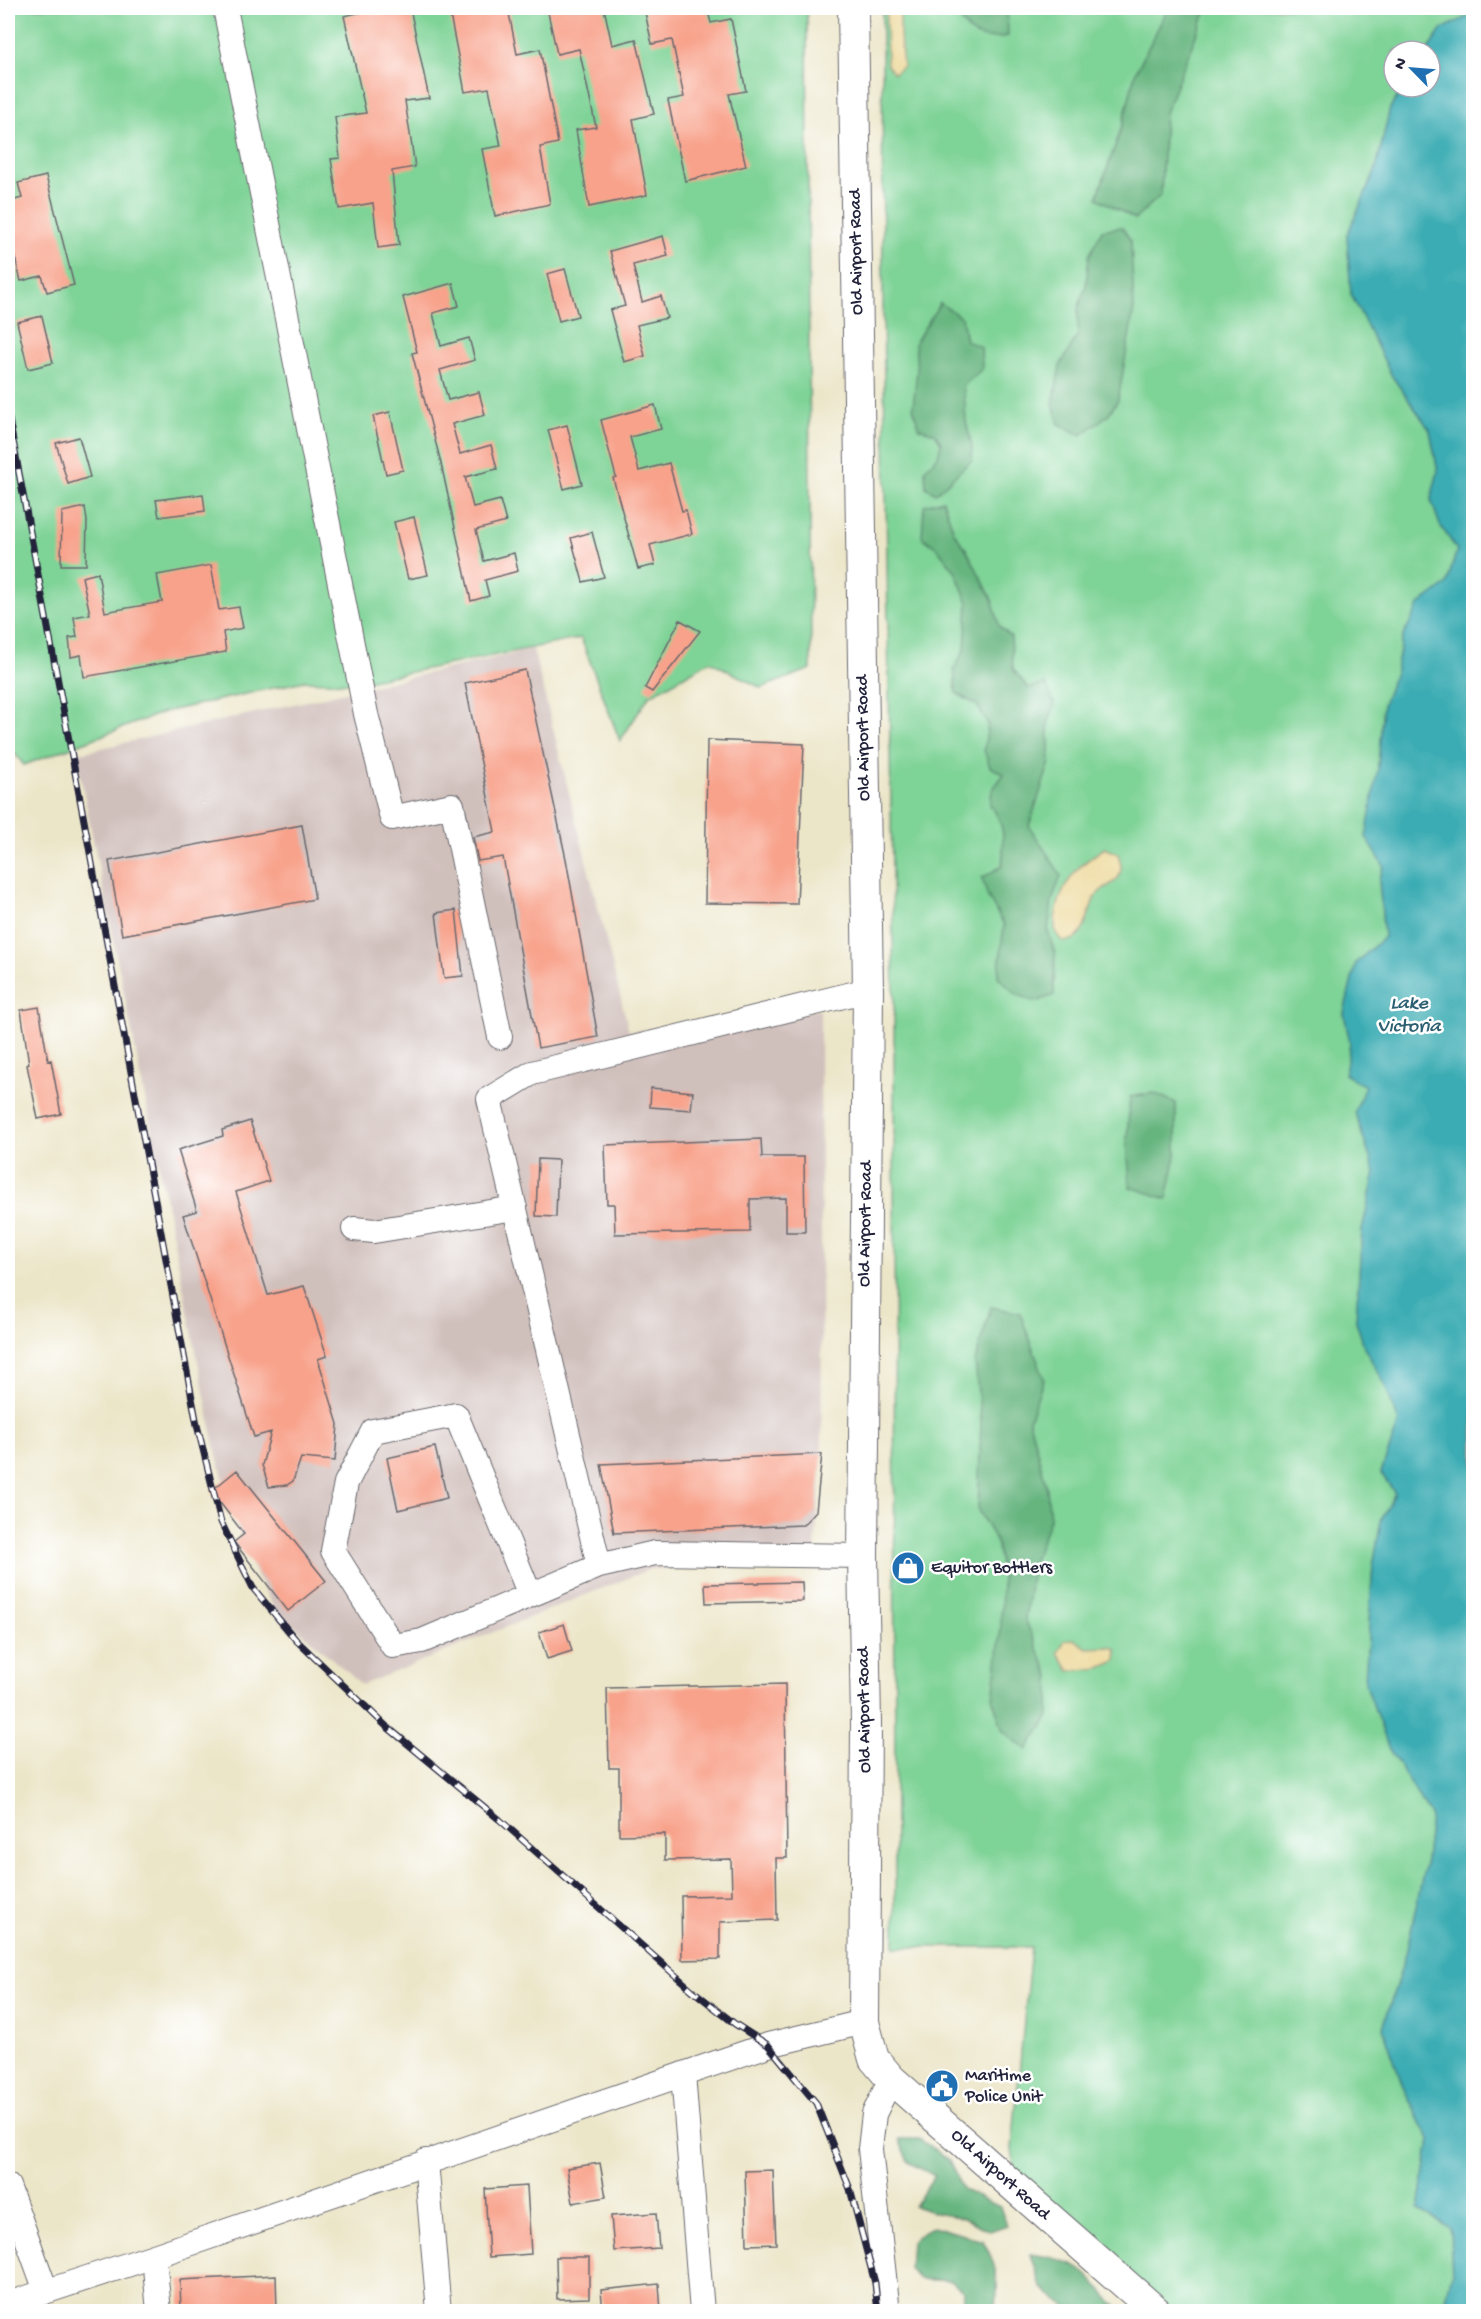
<svg xmlns="http://www.w3.org/2000/svg" width="1481" height="2319" font-family="'Gochi Hand',sans-serif">
<rect width="100%" height="100%" fill="#fff"/>
<filter id="ink" filterUnits="userSpaceOnUse"><feTurbulence type="fractalNoise" baseFrequency=".0167" numOctaves="2"/><feDisplacementMap in="SourceGraphic" scale="12" xChannelSelector="R" yChannelSelector="G"/><feConvolveMatrix kernelMatrix="1 2 1 2 8 2 1 2 1" color-interpolation-filters="sRGB"/></filter>
<filter id="wash" filterUnits="userSpaceOnUse"><feTurbulence type="fractalNoise" baseFrequency=".008" numOctaves="4" result="noise"/><feDisplacementMap in="SourceGraphic" scale="24" xChannelSelector="R" yChannelSelector="G"/><feGaussianBlur stdDeviation="1.35" result="paint"/><feColorMatrix in="noise" values="0 0 0 0 0 0 0 0 0 0 0 0 0 0 0 0 0 1.4 0 .05"/><feComposite in="paint" operator="in"/></filter>
<g filter="url(#wash)">
<rect width="100%" height="100%" fill="#ece6c9"/>
<!-- industrial -->
<path fill="#d0c0bc" d="M533,649L629,1031L820,1010L822,1454L814,1564L650,1569L362,1685L274,1608L245,1554L217,1456L76,754Z"/>
<!-- green -->
<path fill="#7ed396" stroke="#507a68" stroke-width="1.5" d="M8,8H807L811,669L761,688L710,661L649,696L620,741L581,638L356,683L304,681L164,712L24,765L8,745Z
M882,8H1473V14L1442,29L1427,51H1394V87H1404L1390,108L1376,169L1347,235L1351,294L1392,376L1430,430L1438,472L1431,500L1440,525L1457,549L1447,584L1419,606L1403,636L1396,670L1383,705L1378,768L1367,837L1384,866L1379,879L1384,937L1356,963L1344,1013L1350,1043L1345,1074L1366,1086L1355,1112L1375,1173L1362,1230L1356,1321L1365,1349L1383,1380L1399,1422L1381,1473L1395,1493L1381,1521L1373,1566L1365,1682L1389,1749L1431,1817L1426,1860L1407,1950L1383,2028L1403,2087L1430,2140L1419,2210L1450,2227L1452,2274L1443,2311H1157L1016,2190L1012,2148L1031,1947H895L894,1000L883,309Z"/>
<!-- forest -->
<path fill="#66b57f" stroke="#446c5d" stroke-width="1.5" d="M953,8H1007L1008,36C978,43 967,34 953,8Z
M1168,8H1207L1165,113L1161,195L1135,219L1097,198L1123,123L1135,74Z
M1122,227L1131,241L1134,309L1118,400L1108,415L1081,435L1059,424L1053,404L1060,366L1078,334V309L1086,285L1089,256L1102,230Z
M940,303L962,318L966,341L981,347L982,369L963,386C966,399 964,413 967,426C970,438 973,446 972,460L936,493L926,487L925,469L938,456L941,443L935,433L919,428L913,407L917,371L915,343Z
M943,500L954,532L966,549L993,601L999,626L1011,637L1013,669L1028,688L1046,684L1055,704L1048,723L1050,762L1029,826L1061,875L1052,901L1048,931L1055,954L1054,995L1036,1002L1016,994L998,977L1004,925L988,897L982,878L1002,866C1004,842 1006,824 990,805L992,790L1004,774L990,767L984,750L988,724L977,705L956,693L954,669L965,649L968,603L955,571L938,549L922,537L924,505Z
M1154,1093L1176,1103V1155L1167,1199L1130,1187L1127,1139L1130,1097Z
M991,1307L1020,1313L1044,1379L1029,1420L1047,1489L1050,1519L1033,1563L1025,1619L1050,1677L1049,1716L1027,1750L1003,1731L993,1700L1001,1628L1002,1578L996,1541L978,1510L981,1422L975,1361Z
M899,2139H919L948,2159L963,2190L1000,2207L1007,2225L990,2231L961,2217L939,2214L914,2206L935,2176L908,2162Z
M933,2226L983,2241C997,2265 1000,2284 995,2311H962L964,2292L950,2281L919,2279L909,2268L911,2241Z
M1031,2254C1050,2257 1069,2260 1085,2273C1102,2287 1104,2301 1126,2311H1071L1041,2287Z"/>
<!-- sand -->
<path fill="#eeda9e" stroke="#887e6c" stroke-width="1.5" d="M889,8H899L900,11V36L903,66L894,73L887,65L886,16Z
M1105,848L1118,854C1130,888 1102,881 1094,899C1087,915 1086,943 1063,941C1045,931 1061,892 1070,879C1078,866 1092,856 1105,848Z
M1074,1639L1087,1648L1112,1647L1117,1650L1116,1661L1100,1668L1070,1671L1058,1653L1065,1640Z"/>
<!-- water -->
<path fill="#3bacb3" stroke="#2e6777" stroke-width="1.5" d="M1473,14L1474,2311L1443,2312L1452,2274L1450,2227L1419,2210L1430,2140L1403,2087L1383,2028L1407,1950L1426,1860L1431,1817L1389,1749L1365,1682L1373,1566L1381,1521L1395,1493L1381,1473L1399,1422L1383,1380L1365,1349L1356,1321L1362,1230L1375,1173L1355,1112L1365,1086L1345,1074L1350,1043L1344,1013L1356,963L1384,937L1379,879L1384,866L1366,837L1378,768L1383,705L1396,670L1403,636L1419,605L1447,584L1457,550L1440,525L1431,499L1438,472L1430,430L1392,376L1351,294L1347,235L1376,169L1390,108L1404,87H1430V51H1427L1442,29Z"/>
<g id="blocks">
<!-- building -->
<path fill="#f8a28b" d="M380,8H410L429,98L405,101L415,167L392,171L399,245L378,248L373,203L339,209L331,159L340,158L335,117L366,113L344,16Z
M484,8H508L517,54L540,49L558,143L540,147L550,204L495,216L482,149L501,146L489,88L465,92L450,15Z
M547,8H604L612,45L636,39L654,114L633,119L647,195L589,207L576,130L596,127L579,49L557,54Z
M644,8H707L711,23L731,19L746,91L729,94L746,166L685,181L668,100L684,97L672,40L652,44Z
M46,176L74,285L47,292L42,276L21,281L8,230V202L22,198L18,183Z
M663,236L668,256L633,265L642,302L661,296L667,318L637,325L645,356L624,362L610,310L625,306L610,251Z
M565,269L578,316L559,321L547,274Z
M453,283L459,306L433,313L441,346L469,338L475,360L440,370L448,400L479,392L485,415L452,424L460,454L491,445L497,469L465,477L473,507L500,500L506,522L476,530L484,561L514,553L518,571L485,580L489,596L471,601L440,459L412,353L417,352L403,297Z
M42,316L53,363L28,369L17,322Z
M655,405L661,429L630,437L639,471L669,463L682,511L686,510L692,534L650,545L655,565L638,569L613,478L616,477L601,420Z
M390,412L403,470L386,474L373,416Z
M567,425L582,484L564,489L548,430Z
M79,437L90,477L68,484L56,443Z
M203,494L205,511L159,517L156,500Z
M85,507L87,521L86,565H61L62,512Z
M414,517L428,575L408,579L394,522Z
M592,532L604,577L583,582L571,538Z
M211,565L219,610L239,607L243,628L223,632L226,652L84,677L81,655L71,657L69,638L77,637L74,617L90,614L82,577L98,573L105,612L162,602L157,575Z
M680,620L700,631L652,692L645,688Z
M525,670L566,859L598,1037L538,1048L503,857L478,861L473,837L495,832L465,683Z
M707,740L804,744L797,904L705,903Z
M302,825L315,899L122,935L109,861Z
M456,910L463,976L444,978L436,913Z
M39,1007L48,1061L51,1060L61,1114L38,1119L27,1065L29,1064L21,1010Z
M651,1088L693,1092L691,1110L650,1107Z
M250,1121L269,1181L236,1192L268,1295L304,1286L327,1356L318,1359L338,1424L335,1461L301,1458L293,1481L287,1485L269,1487L262,1465L271,1432L254,1437L183,1215L197,1211L178,1150L223,1136L222,1130Z
M761,1139L762,1157H804L805,1232H786V1198L750,1199V1232L615,1234L614,1204H607L605,1145Z
M538,1159L558,1160L556,1217L536,1216Z
M435,1447L447,1498L398,1510L387,1458Z
M822,1454L816,1511L803,1525L614,1533L601,1464Z
M237,1470L326,1581L288,1611L234,1542L244,1534L211,1491Z
M802,1582L803,1601L706,1603L705,1584Z
M564,1624L572,1651L547,1659L539,1632Z
M785,1684L787,1858H776L777,1920L720,1922V1959L682,1960L681,1896L732,1895L731,1859L665,1860V1834L619,1835V1768H609L607,1688Z
M600,2163L606,2197L573,2203L567,2168Z
M773,2170L776,2244L747,2245L745,2171Z
M527,2186L531,2254L489,2257L485,2189Z
M656,2213L659,2248L614,2251L611,2216Z
M556,2257H589V2298L557,2299Z
M276,2275L277,2312H181L180,2280Z
M659,2284L661,2312H603L601,2290Z"/>
</g>
</g>
<g filter="url(#ink)">
<use href="#blocks" fill-opacity="0" stroke="#69676d" stroke-width="1.5"/>
<g fill="none" stroke-linecap="round" stroke-linejoin="round">
<!-- minor casing -->
<g stroke="#69676d" stroke-width="26">
<path id="minor" d="M225,8L366,714L392,818L452,805L500,1037
M354,1229L374,1231L515,1208
M599,1566L655,1553L863,1556
M530,1595L456,1415L373,1431L346,1483L333,1551L393,1646L422,1641L599,1566L489,1099L532,1073L868,990
M683,2074L702,2312
M426,2161L439,2312
M8,2186L46,2291
M154,2256L159,2312
M8,2304L154,2256L768,2045L864,2022
M888,2312L870,2149L874,2114L891,2079"/>
</g>
<!-- major casing -->
<g stroke="#69676d" stroke-width="32">
<path id="major" d="M853,8L868,990L863,1556L866,1723L864,2022L874,2059L891,2079L1157,2312"/>
</g>
<!-- minor -->
<use href="#minor" stroke="#fff" stroke-width="24"/>
<!-- major -->
<use href="#major" stroke="#fff" stroke-width="30"/>
<!-- rail casing -->
<g stroke="#22223b" stroke-width="7">
<path id="rail" d="M8,414L197,1425L221,1522L253,1588L296,1640L386,1726L500,1820L692,1990L735,2024L768,2045L816,2103L850,2189L875,2283L878,2312"/>
</g>
<!-- rail -->
<use href="#rail" stroke="#fff" stroke-width="4.5" stroke-dasharray="14" stroke-linecap="butt"/>
</g>
</g>
<!-- icons -->
<defs>
<g id="shop-disc" transform="scale(1.725)"><circle r="9.5" fill="#1f6fb2" stroke="#fff"/><path d="M-5-2.5h2.3a2.7 3.5 0 0 1 5.4 0H5L5.5 6h-11ZM-1.5-2.5h3a1.5 2.3 0 0 0-3 0Z" fill="#fff"/></g>
<g id="civic-disc" transform="scale(1.725)"><circle r="9.5" fill="#1f6fb2" stroke="#fff"/><path d="M-.6-6.5H3V-4.5H.6V-3L4-1V1h2V6H-6V1h2V-1L-.6-3ZM-1.2 2.5V6h2.4V2.5Z" fill="#fff"/></g>
</defs>
<g fill-rule="evenodd">
<use href="#shop-disc" x="908" y="1568"/>
<use href="#civic-disc" x="942" y="2086"/>
</g>
<g text-anchor="middle" dominant-baseline="central" stroke-width="5" stroke-linejoin="round" paint-order="stroke">
<!-- street labels -->
<g font-size="18" fill="#22223b" stroke="#fff">
<text transform="translate(857 252) rotate(-91)">Old Airport Road</text>
<text transform="translate(864 738) rotate(-91)">Old Airport Road</text>
<text transform="translate(866 1224) rotate(-89)">Old Airport Road</text>
<text transform="translate(865 1710) rotate(-91)">Old Airport Road</text>
<text transform="translate(1000 2175) rotate(42)">Old Airport Road</text>
</g>
<!-- poi labels -->
<g font-size="18" fill="#22223b" stroke="#fff" text-anchor="start">
<text x="931" y="1568">Equitor Bottlers</text>
<text x="965" y="2076">Maritime<tspan x="965" dy="21">Police Unit</tspan></text>
</g>
<!-- water labels -->
<g font-size="20" font-style="italic" fill="#2d6071" stroke="#fff">
<text x="1409" y="1004">Lake<tspan x="1409" dy="23">Victoria</tspan></text>
</g>
</g>
<!-- margin -->
<rect width="1481" height="2319" fill="none" stroke="#fff" stroke-width="30"/>
<!-- north arrow -->
<g transform="translate(1412 69) rotate(295)"><circle r="28" fill="#ffffff" stroke="#a7a7b1" stroke-width="1.5"/>
<path d="M0-4.5L10 22L0 15L-10 22Z" fill="#1f6fb2"/>
<text y="-9" font-size="16" font-weight="bold" text-anchor="middle" fill="#22223b">N</text>
</g>
</svg>
